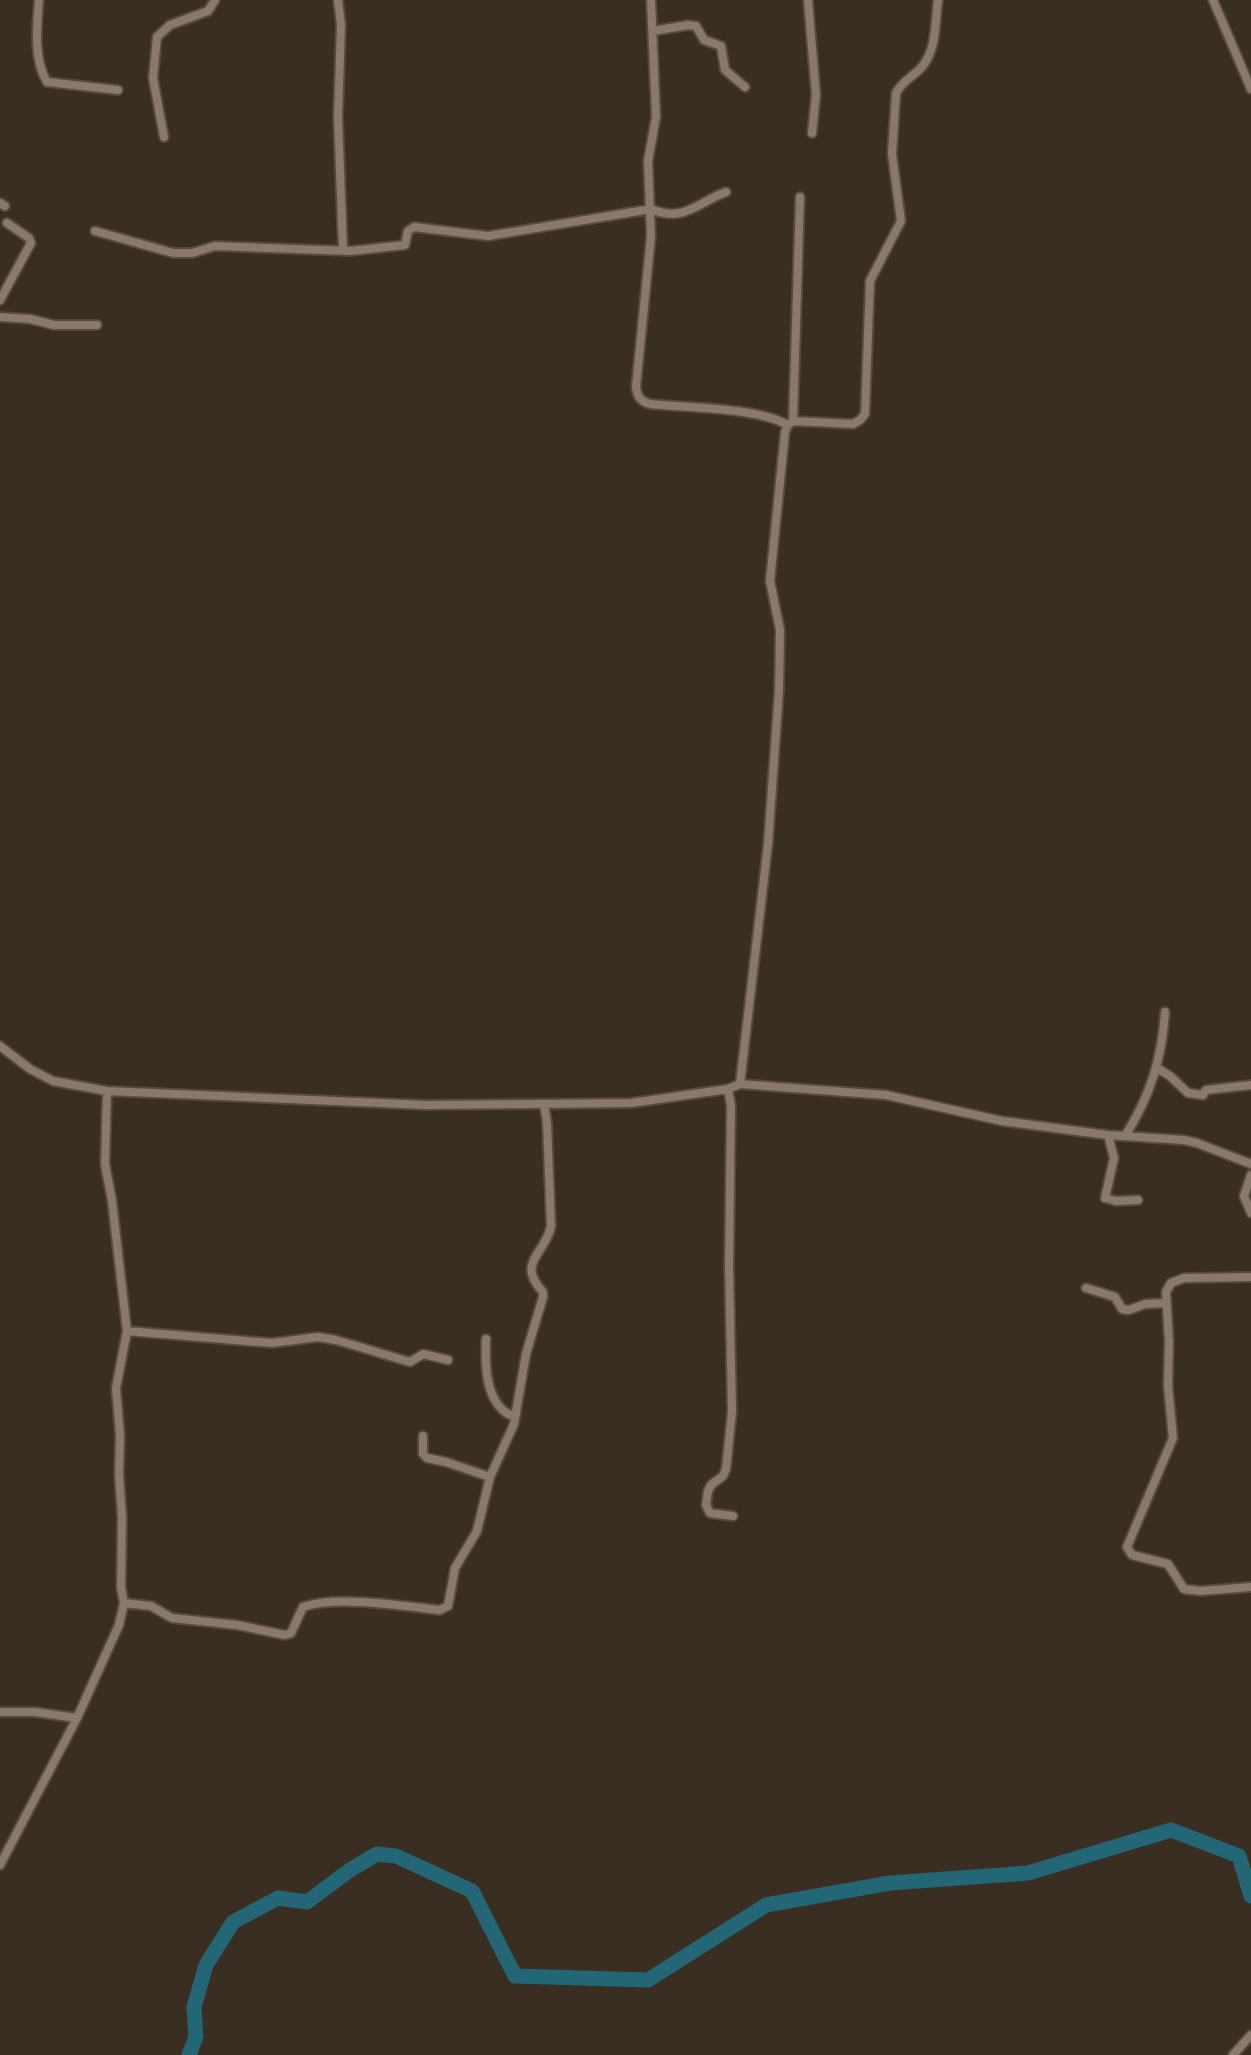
<svg xmlns="http://www.w3.org/2000/svg" width="1251" height="2055" font-family="'DM Sans',sans-serif">
<rect width="100%" height="100%" fill="#3a2d21"/>
<g fill="none" stroke-linecap="round" stroke-linejoin="round">
<!-- river -->
<path stroke="#236776" stroke-width="15" d="M189,2055L196,2037L194,2007L206,1965L233,1922L278,1898L307,1902L350,1870L377,1854L396,1856L472,1891L515,1976L648,1980L766,1905L890,1883L1028,1873L1171,1830L1239,1856L1251,1896"/>
<!-- minor casing -->
<g stroke="#554a40" stroke-width="12">
<path id="minor" d="M39,0C37,25 33,59 47,82L118,90
M338,0L341,25L338,117L343,250
M651,0L656,117L648,161L651,236L636,387C637,396 640,401 650,404C688,408 756,407 788,425
M808,0L816,95L812,133
M1213,0L1251,89
M653,31L688,25L696,26L704,40L721,46L725,70L745,87
M164,137L153,78L157,37L170,25L208,11L215,0
M0,203L5,206
M95,231L173,253H192L215,246L350,251L405,245L408,231L414,227L488,236L651,209C684,223 698,202 726,192
M0,300L31,243L29,238L7,223
M0,317L30,319L54,325H97
M793,421L800,197
M0,1046L30,1069L53,1081L107,1091L426,1105L631,1103L728,1089L740,1084L886,1095L1002,1121L1108,1135L1184,1140L1197,1143L1251,1164
M1157,1068L1170,1076L1188,1093L1203,1095L1206,1090L1251,1085
M740,1084L768,844L779,691L780,630L770,581L785,432L788,425L793,421L853,424L860,420L865,414L870,281L901,221L892,154L896,93C902,82 910,78 919,70C937,53 935,23 938,0
M728,1089L731,1106L729,1266L732,1412L726,1469L723,1476L711,1485L708,1491L706,1505L710,1513L733,1516
M1108,1135L1114,1158L1105,1198L1116,1201L1138,1200
M1125,1136C1150,1097 1162,1058 1165,1012
M1251,1175L1244,1196L1251,1213
M1251,1277L1184,1278L1171,1283L1166,1292L1169,1341L1168,1386L1173,1438L1127,1547L1132,1555L1168,1564L1184,1589L1200,1591L1251,1587
M1086,1288L1115,1297L1122,1309L1129,1310L1145,1304L1166,1303
M127,1331L272,1343L318,1337L336,1340L410,1362L423,1354L448,1360
M486,1339C485,1364 485,1402 510,1415L516,1414
M423,1436V1454L427,1458L446,1462L490,1477
M124,1603L151,1606L172,1618L237,1625L285,1635L291,1633L303,1607C336,1595 404,1606 440,1610L448,1606L455,1568L477,1531L490,1477L514,1424L526,1354L543,1297V1292C515,1262 546,1254 551,1226L547,1123L544,1104
M0,1712H35L77,1718
M0,1865L77,1718L119,1625L124,1603L121,1588L122,1517L119,1475L120,1435L116,1388L127,1331L112,1201L105,1164L107,1091
M1233,2055L1251,2035"/>
</g>
<!-- minor -->
<use href="#minor" stroke="#88796c" stroke-width="8"/>
</g>
</svg>
